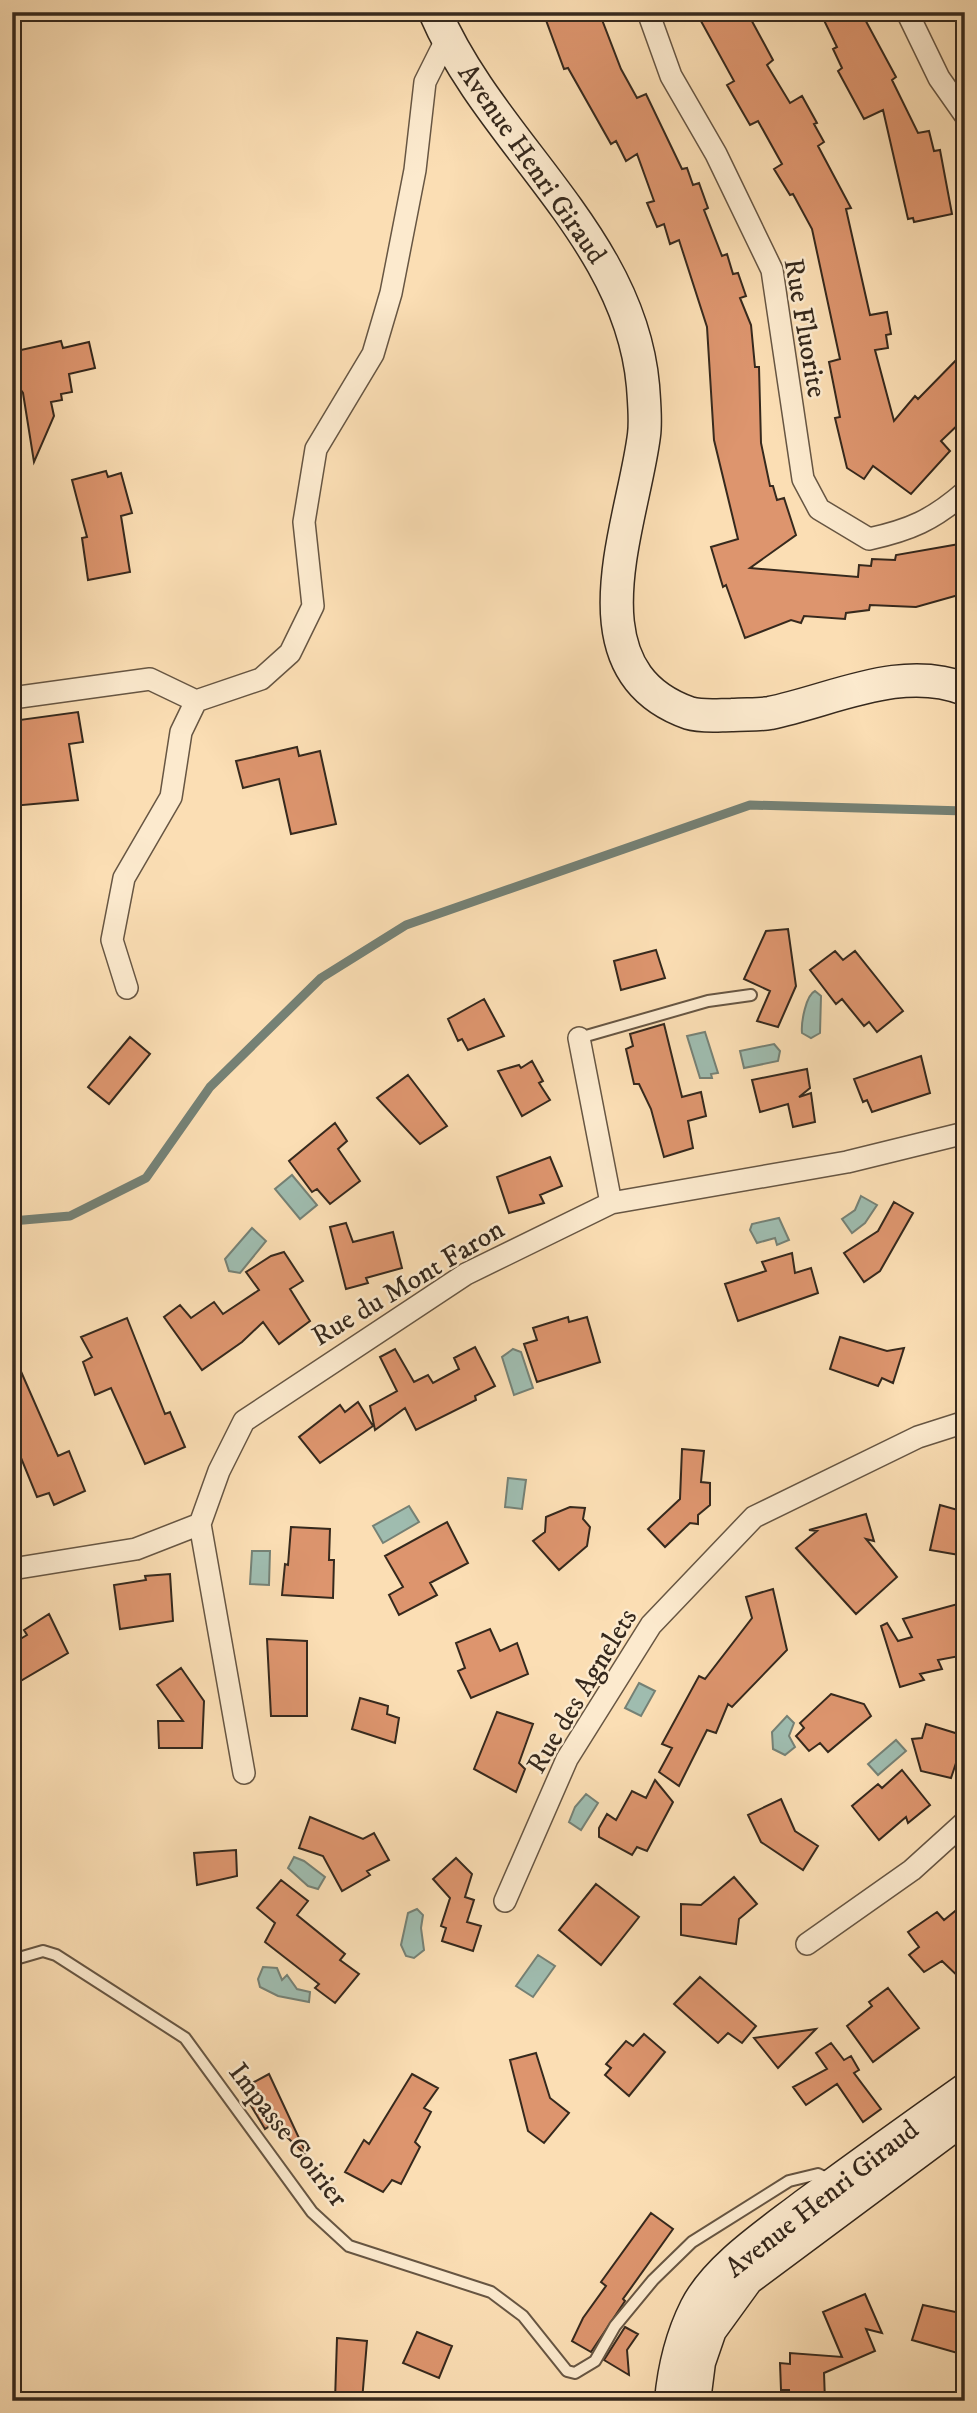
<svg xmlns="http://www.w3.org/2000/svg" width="977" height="2413" font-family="'IM FELL DW Pica',serif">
<rect width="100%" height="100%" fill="#fbdeb4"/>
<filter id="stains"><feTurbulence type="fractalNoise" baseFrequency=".00286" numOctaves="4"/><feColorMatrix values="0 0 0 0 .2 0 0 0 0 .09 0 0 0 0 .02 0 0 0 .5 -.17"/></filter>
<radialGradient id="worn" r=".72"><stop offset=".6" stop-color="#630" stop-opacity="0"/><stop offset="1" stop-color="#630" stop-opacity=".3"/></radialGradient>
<!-- water -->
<path fill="#9fbcaf" stroke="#758175" stroke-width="2" d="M815,991L821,996L820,1033L811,1038L802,1033C801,1022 806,995 815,991Z
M705,1032L718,1073L711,1074L712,1078H700L687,1036Z
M774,1044L780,1051L778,1061L744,1068L740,1051Z
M292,1175L317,1205L300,1219L275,1189Z
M861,1196L877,1205L865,1223L852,1233L842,1219L855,1210Z
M779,1218L789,1240L777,1245L775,1238L757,1243L750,1230L752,1224Z
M252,1228L266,1241L240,1273L229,1271L225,1259Z
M513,1349L521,1352L533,1388L514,1395L502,1357Z
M508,1478L526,1480L522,1509L505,1507Z
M409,1506L419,1522L383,1543L373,1526Z
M252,1551H270L269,1585L250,1584Z
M639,1683L655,1691L641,1716L625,1708Z
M787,1716L794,1723L789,1736L795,1747L785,1755L773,1749L772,1732Z
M896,1740L906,1751L878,1775L868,1764Z
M586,1794L598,1803L581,1830L569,1822L575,1807Z
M294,1857L304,1861L325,1877L318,1889L308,1886L288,1868Z
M417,1909L423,1915L421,1928L424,1950L414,1958L406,1956L401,1945L408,1913Z
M538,1955L555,1966L533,1997L516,1986Z
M263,1967L277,1968L282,1980L287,1975L297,1989L310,1992L309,2002L278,1996L260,1987L258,1979Z"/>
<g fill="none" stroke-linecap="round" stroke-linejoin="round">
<!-- stream -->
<path stroke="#758175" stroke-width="9" d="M12,1221L70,1216L146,1178L210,1087L321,978L406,925L750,805L965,811"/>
</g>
<!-- building -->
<path fill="#dd956e" stroke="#36291d" stroke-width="2" d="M543,12H599L621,69L637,98L646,94L682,169L687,168L693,185L699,183L708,208L704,210L722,256L727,254L733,274L738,273L746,296L740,298L751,325L755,367H759L761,443L770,486H773L777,500L784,498L796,535L750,568L858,577L859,565L871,566L872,559L895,560L896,555L965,543V575L958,577L962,594L916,607L870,605L869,610L846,613L845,619L804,616L801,623L791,620L745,638L726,585L723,587L711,547L738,539L714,440L707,327L679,240L670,244L664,224L657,227L647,203L654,201L637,154L626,161L616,141L611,144L568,68L564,69Z
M696,12H747L773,60L767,65L790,103L802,96L817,123L814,124L824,142L818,146L851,208L846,209L870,315L887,312L891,334L886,335L888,348L875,350L894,421L915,396L918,399L965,351V418L941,441L950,451L911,494L873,466L864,479L847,468L835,418L840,417L829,362L840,359L812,229L793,194L790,195L774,169L782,164L758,121L750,125L727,85L734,81Z
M820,12H861L896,77L892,80L918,133L929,131L934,151L940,150L952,214L914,222L913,218L908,219L883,110L864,119L838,71L842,68L833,49L837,47Z
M61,341L63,348L89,342L95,368L69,374L72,392L61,394L62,400L51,402L54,416L34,462L23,393L12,378V352Z
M106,471L108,477L121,473L132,513L121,516L130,572L88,580L82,538L87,537L72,480Z
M78,712L83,742L69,744L78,800L12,806V721Z
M297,747L299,756L320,751L336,824L291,834L279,779L243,788L236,761Z
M788,929L796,986L778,1027L757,1021L770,991L744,979L766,931Z
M656,950L665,978L621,990L614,961Z
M835,951L843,960L855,951L903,1011L877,1032L869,1022L864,1026L842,999L836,1004L810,970Z
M484,999L504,1036L468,1050L462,1039L458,1041L448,1019Z
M664,1024L682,1097L701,1092L706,1116L688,1121L693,1148L664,1157L651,1109L639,1084H634L626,1049L633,1046L630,1034Z
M130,1037L150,1054L109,1104L88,1087Z
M921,1056L930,1093L872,1112L867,1100L863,1102L854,1079Z
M532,1061L543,1081L539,1083L550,1100L522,1116L498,1071L519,1065L521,1068Z
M807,1069L810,1088L799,1097L811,1093L815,1122L793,1127L788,1104L760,1112L752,1080Z
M408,1075L447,1126L420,1144L377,1098Z
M335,1123L347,1141L338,1149L360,1181L330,1204L317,1189L312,1192L289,1161Z
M550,1157L562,1186L540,1195L544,1203L509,1213L497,1177Z
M894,1202L913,1213L880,1271L864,1282L844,1253L878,1231Z
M346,1223L353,1242L393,1232L402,1268L366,1278L368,1283L346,1289L330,1227Z
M284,1252L303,1281L290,1289L310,1321L279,1344L263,1322L242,1342L202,1370L164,1317L180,1305L191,1318L214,1302L223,1314L259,1290L246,1272L271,1256Z
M792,1253L795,1273L811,1268L818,1293L738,1321L725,1284L766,1271L762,1262Z
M568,1317L569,1322L587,1317L600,1362L537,1382L524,1344L537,1340L533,1328Z
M127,1318L165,1414L170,1412L185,1447L145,1464L111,1388L95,1395L83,1362L92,1357L81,1337Z
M840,1337L887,1351L904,1348L893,1383L882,1378L878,1386L830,1369Z
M475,1347L495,1386L475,1396L476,1400L416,1430L405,1408L375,1430L370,1406L397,1391L380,1357L395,1349L414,1382L428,1375L433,1383L459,1369L454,1358Z
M12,1351L58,1456L69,1451L85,1491L54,1505L49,1493L37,1497L12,1436Z
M358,1402L373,1426L320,1463L299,1437L340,1405L345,1412Z
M682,1449L704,1451L701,1482L710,1483V1505L698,1515V1524L690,1523L665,1547L648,1529L680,1499Z
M940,1505L965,1512V1556L930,1550Z
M570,1507L585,1508L583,1519L590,1527L587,1546L559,1570L533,1541L545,1532L546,1517Z
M866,1514L874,1541L866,1539L897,1577L856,1614L796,1548L817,1531L809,1530Z
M447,1522L468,1563L430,1583L437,1595L399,1615L389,1595L403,1587L385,1556Z
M291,1527L330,1529L329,1560H334L333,1598L282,1595L285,1564L288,1565Z
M170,1574L173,1621L120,1629L114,1585L146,1580L145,1576Z
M773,1589L787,1650L732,1707L728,1704L716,1733L707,1730L679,1786L659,1772L672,1748L662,1744L699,1676L705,1679L752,1618L746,1597Z
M965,1602V1655L938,1660L942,1669L920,1674L924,1680L900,1687L881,1626L887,1623L898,1641L912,1637L903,1619Z
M49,1614L68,1653L12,1686V1644L27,1635L24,1630Z
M490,1629L500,1651L517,1643L528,1674L471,1698L458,1671L465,1668L456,1643Z
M267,1639L307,1641V1716H271Z
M181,1668L204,1701L202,1748H159L158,1721H183L157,1685Z
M831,1694L864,1704L871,1716L828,1752L820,1743L809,1751L796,1736L804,1728L800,1723Z
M360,1698L388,1706L387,1714L399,1718L395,1743L352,1729Z
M497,1712L533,1724L519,1763L525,1769L516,1792L474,1769Z
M926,1724L965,1736L951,1778L921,1771L912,1739L922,1738Z
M902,1770L930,1805L908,1823L906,1817L879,1840L852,1806L878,1784L882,1788Z
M655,1780L673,1802L647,1851L637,1847L632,1855L599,1837V1828L607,1814L616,1820L632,1791L646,1798Z
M781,1799L795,1831L818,1846L803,1870L761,1842L748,1815Z
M310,1817L363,1839L374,1833L389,1860L367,1871L370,1875L342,1891L323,1856L299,1848Z
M236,1850L237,1876L197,1885L194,1853Z
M456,1858L472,1874L465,1897L474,1900L467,1922L481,1926L473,1951L442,1941L446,1928L441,1926L450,1898L433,1879Z
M734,1877L757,1904L739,1919L736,1944L681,1935V1904L701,1905Z
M281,1880L308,1901L297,1915L345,1954L340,1960L359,1974L335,2003L315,1988L319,1984L265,1942L275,1923L257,1908Z
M596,1884L639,1917L601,1965L559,1930Z
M965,1903V1983L942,1961L924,1972L909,1955L919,1947L908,1932L937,1912L944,1920Z
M700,1977L756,2026L742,2043L728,2033L718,2043L674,2004Z
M888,1988L919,2028L873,2062L847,2026L872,2006L869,2002Z
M816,2029L778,2068L754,2038Z
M644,2034L665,2052L629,2096L605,2075L611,2068L606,2064L626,2041L633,2046Z
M831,2043L844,2060L851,2056L859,2070L854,2073L881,2109L863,2122L837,2084L806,2105L793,2087L827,2069L816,2053Z
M536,2053L550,2098L569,2113L544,2143L528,2131L510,2060Z
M269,2074L306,2153L305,2154L273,2124L265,2129L241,2089Z
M412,2074L438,2088L424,2108L431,2112L415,2142L420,2147L401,2184L392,2180L383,2192L345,2172L364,2140L369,2144Z
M651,2213L673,2229L623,2299L625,2301L591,2352L572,2341L583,2318L606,2286L601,2282Z
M865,2294L882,2333L866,2329L875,2351L824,2373L825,2401H790L789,2390H781L780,2363L790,2364V2353L842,2357L823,2312Z
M923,2305L965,2314L961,2354L912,2340Z
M625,2327L638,2334L627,2350L629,2375L604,2360Z
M417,2332L452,2346L439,2378L403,2363Z
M337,2338L367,2341L362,2401H335Z"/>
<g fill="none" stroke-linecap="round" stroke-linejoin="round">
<!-- lane casing -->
<g stroke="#675643" stroke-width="14">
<path id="lane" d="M579,1038L708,1001L751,995
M12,1960L43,1951L56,1955L185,2038L312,2212L349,2246L491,2292L523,2316L567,2371L575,2373L595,2361L615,2326L653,2280L692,2242L789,2181L818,2174L831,2180"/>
</g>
<!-- street casing -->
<g stroke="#675643" stroke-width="24">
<path id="street" d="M648,12L671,76L716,154L772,270L803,479L819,509L869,539C910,530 933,520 965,492
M907,12L939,78L965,115
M12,698L150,679L196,701L261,679L290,653L313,606L304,522L316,449L373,354L391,293L415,170L425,82L447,38
M127,988L112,940L124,878L171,797L181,732L196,701
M579,1038L611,1203
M12,1569L136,1549L200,1524
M244,1773L200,1524L219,1471L244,1421L466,1274L611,1203L847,1162L965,1133
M505,1901L567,1759L651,1625L754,1517L918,1437L965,1422
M807,1944L912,1870L965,1822"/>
</g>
<!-- secondary casing -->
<g stroke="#36291d" stroke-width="35">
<path id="secondary" d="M435,12C491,143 630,237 643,386C644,401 646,420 644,435C633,524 568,670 689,713C702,717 719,715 732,715C745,714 758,715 770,713C833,700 901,664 965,689
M671,2401C674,2368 681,2338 696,2308C716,2268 769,2233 804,2206C857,2167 911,2128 965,2090
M694,2401L699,2362L710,2330L747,2279L965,2117"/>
</g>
<!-- lane -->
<use href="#lane" stroke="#fceace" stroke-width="10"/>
<!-- street -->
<use href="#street" stroke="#fceace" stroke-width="21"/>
<!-- secondary -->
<use href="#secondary" stroke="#fceace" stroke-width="32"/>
</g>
<g text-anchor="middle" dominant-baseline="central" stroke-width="5" stroke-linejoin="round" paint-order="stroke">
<!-- street labels -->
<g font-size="28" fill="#36291d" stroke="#fceace">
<text transform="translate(532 164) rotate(55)">Avenue Henri Giraud</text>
<text transform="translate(805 328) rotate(80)">Rue Fluorite</text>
<text transform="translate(408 1283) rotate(-31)">Rue du Mont Faron</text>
<text transform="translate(582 1691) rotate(-59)">Rue des Agnelets</text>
<text transform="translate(288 2135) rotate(52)">Impasse Coirier</text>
<text transform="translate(822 2199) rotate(-38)">Avenue Henri Giraud</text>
</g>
</g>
<!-- margin -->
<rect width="977" height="2413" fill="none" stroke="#fbdeb4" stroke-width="42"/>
<rect x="14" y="14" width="949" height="2385" fill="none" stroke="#36291d" stroke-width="3.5"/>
<rect x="21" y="21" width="935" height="2371" fill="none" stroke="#36291d" stroke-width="2"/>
<rect width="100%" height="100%" filter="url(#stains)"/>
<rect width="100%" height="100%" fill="url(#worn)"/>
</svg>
